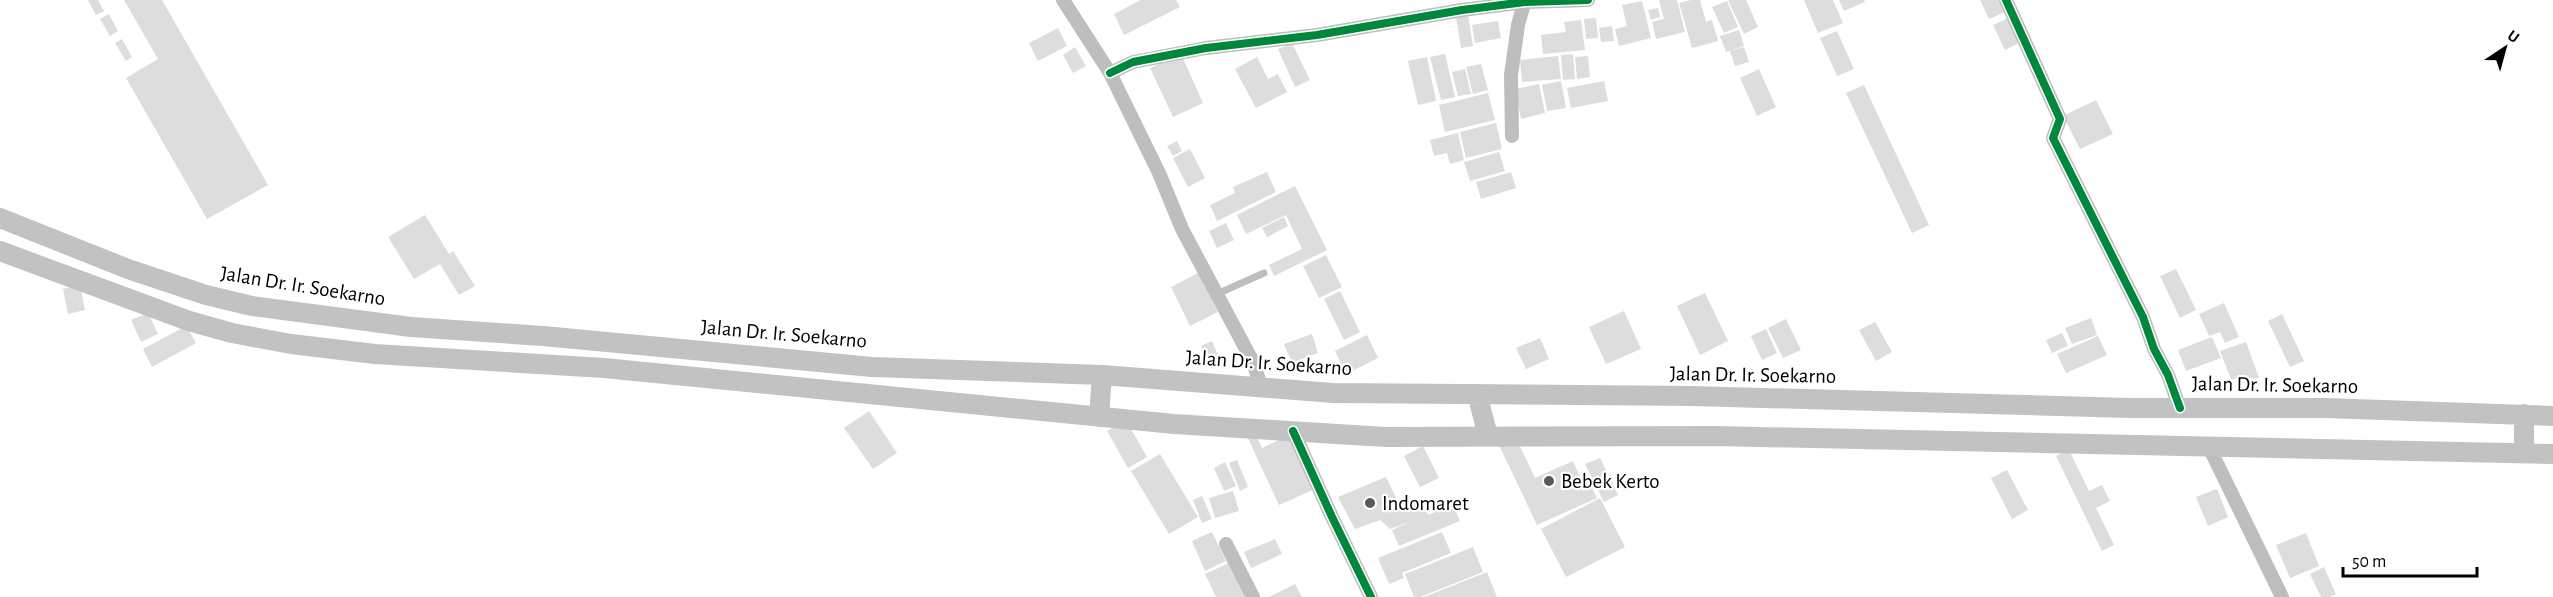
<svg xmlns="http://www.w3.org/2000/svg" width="2553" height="597" font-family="'Alegreya Sans',sans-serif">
<rect width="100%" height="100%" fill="#fff"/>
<!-- building -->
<path fill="#ddd" d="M88,0H98L104,11L96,15Z
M124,0H162L268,185L207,219L126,78L158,59Z
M1141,0H1176L1180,7L1124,35L1114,14Z
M1659,0H1677L1685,32L1656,39L1652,22L1664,19Z
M1691,0H1700L1706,22L1712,20L1718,41L1692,48L1679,3Z
M1728,0H1746L1758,27L1744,34Z
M1804,0H1833L1843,23L1818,33Z
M1839,0H1864L1865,2L1844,11Z
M1980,0H2012L2016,7L1989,19Z
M1642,1L1651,38L1619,46L1615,29L1627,26L1622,5Z
M1727,1L1738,27L1724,33L1712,7Z
M1658,8L1660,17L1651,20L1648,10Z
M2019,13L2031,37L2005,50L1993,25Z
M109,14L118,31L110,36L100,19Z
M1468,15L1473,46L1461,48L1456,17Z
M1596,18L1598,38L1586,39L1584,19Z
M1581,20L1585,50L1543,54L1541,35L1566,32L1564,22Z
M1498,21L1501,38L1475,43L1472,25Z
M1612,26L1614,41L1601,42L1599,28Z
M1058,28L1067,46L1038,61L1029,43Z
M1739,30L1744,46L1726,52L1720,36Z
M1837,31L1854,69L1837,76L1820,38Z
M122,39L132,57L126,61L115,43Z
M1292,43L1310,80L1295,87L1278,49Z
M1075,47L1086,66L1073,73L1063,55Z
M1744,47L1749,62L1735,66L1730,51Z
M1181,54L1203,103L1173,117L1150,68Z
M1445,54L1455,97L1441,100L1430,57Z
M1573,54L1575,79L1563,80L1561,55Z
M1558,56L1561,79L1522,82L1520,60Z
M1588,56L1590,77L1577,79L1575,57Z
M1257,57L1268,79L1278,74L1287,92L1256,108L1235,69Z
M1427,57L1436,101L1418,105L1408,61Z
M1481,64L1488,90L1473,94L1466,67Z
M1465,69L1471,94L1458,96L1452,72Z
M1759,69L1776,107L1757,116L1740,78Z
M1561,81L1566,108L1547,111L1542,85Z
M1604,81L1608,101L1571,108L1567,88Z
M1539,84L1545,113L1521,119L1515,89Z
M1864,85L1929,225L1912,233L1846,93Z
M1488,93L1495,120L1445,132L1439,105Z
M2096,100L2113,134L2080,149L2063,116Z
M1496,123L1502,149L1466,158L1460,132Z
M1458,133L1464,160L1450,164L1447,153L1434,156L1430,140Z
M1177,141L1182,151L1173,156L1167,146Z
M1190,149L1205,178L1188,187L1173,158Z
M1499,152L1505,171L1470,181L1464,162Z
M1267,172L1276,192L1217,221L1210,205L1235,193L1233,187Z
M1511,172L1516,188L1481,199L1476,182Z
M1295,186L1327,250L1274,276L1269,265L1302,249L1286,215L1246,234L1237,215Z
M425,215L449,254L453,251L475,286L459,295L440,264L414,279L388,237Z
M1284,217L1288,226L1267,237L1262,228Z
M1226,223L1234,240L1217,248L1209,231Z
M1326,255L1342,287L1319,298L1303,266Z
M2176,269L2196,310L2180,318L2160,276Z
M1198,273L1218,312L1190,326L1171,287Z
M80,285L85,310L68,314L63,289Z
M1340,291L1360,332L1344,340L1324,299Z
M1705,293L1728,341L1700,355L1677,306Z
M2224,303L2239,337L2225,343L2220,332L2209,336L2199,314Z
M1624,311L1641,349L1606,364L1589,327Z
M148,313L158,334L141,342L131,320Z
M2282,314L2304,361L2290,367L2268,321Z
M2091,318L2097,335L2072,344L2065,328Z
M1786,319L1801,350L1783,358L1768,328Z
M1875,322L1892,352L1876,361L1859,330Z
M186,326L196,343L152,367L143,349Z
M1766,329L1777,353L1762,360L1751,336Z
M2062,333L2068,346L2052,353L2046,340Z
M1312,334L1318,353L1292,363L1284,344Z
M1367,335L1378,358L1346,374L1335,351Z
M2098,336L2107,355L2066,373L2057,354Z
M2212,337L2221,358L2186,371L2178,350Z
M1540,338L1549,359L1526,369L1516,348Z
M1212,341L1218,355L1207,359L1201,346Z
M2246,342L2259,378L2231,379L2220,351Z
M869,411L897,453L873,469L844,428Z
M1126,420L1147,457L1128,468L1107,431Z
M1254,430L1262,448L1290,435L1315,489L1279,505L1246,434Z
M1516,438L1535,478L1573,461L1584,486L1590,483L1597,498L1537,525L1499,445Z
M1423,446L1439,478L1420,487L1404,456Z
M2069,450L2089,491L2102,485L2110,501L2096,508L2114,545L2102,551L2056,456Z
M1160,454L1198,517L1169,534L1131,471Z
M1600,458L1618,495L1604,502L1585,464Z
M1237,460L1248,487L1240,491L1229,463Z
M1225,462L1236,486L1224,491L1214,468Z
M2007,470L2028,510L2012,519L1991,478Z
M1386,477L1402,510L1421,501L1428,515L1453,505L1460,521L1399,546L1392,530L1412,521L1390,529L1380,520L1355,529L1338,497Z
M2217,489L2228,517L2208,526L2196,497Z
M1233,491L1239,511L1215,518L1209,498Z
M1202,496L1212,519L1202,523L1193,500Z
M1600,498L1625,547L1566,577L1541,529Z
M1212,532L1226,561L1205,571L1192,541Z
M1442,532L1451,553L1402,573L1404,578L1389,584L1378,558Z
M2306,533L2319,566L2290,578L2276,545Z
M1275,539L1282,554L1251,568L1244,552Z
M1473,547L1483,572L1420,597H1414L1405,574Z
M1231,562L1247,597H1216L1205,574Z
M2324,567L2336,594L2330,597H2321L2310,574Z
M1487,572L1497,597H1424Z
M1295,584L1302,597H1269Z"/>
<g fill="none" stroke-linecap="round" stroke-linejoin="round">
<!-- lane -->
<path stroke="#bebebe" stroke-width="7" d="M1217,294L1264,273"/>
<!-- street -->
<path stroke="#bebebe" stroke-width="14" d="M1063,0L1110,73L1159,173L1182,229L1253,362L1262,389
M2006,0L2060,119L2053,138L2143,317L2154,349L2168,375L2180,408
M1110,73L1133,62L1206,48L1317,35L1462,10L1525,2L1588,0
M1512,136L1511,75L1518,25L1525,0
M1293,431L1332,517L1371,597
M2209,447L2282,597
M1226,544L1253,597"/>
<!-- secondary -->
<path stroke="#c2c2c2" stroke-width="20" d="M0,218L128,269L206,295L252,306L411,327L543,336L872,367L1102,375L1333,393L1692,396L2130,408H2325L2553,416
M0,251L189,321L232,333L291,344L375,354L604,368L1174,424L1386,437L1715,436L2553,454
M1477,394L1488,436
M2524,414V453
M1099,417L1102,375"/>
<!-- cycleway casing -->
<g stroke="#fff" stroke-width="11">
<path id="cycleway" d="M2006,0L2060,119L2053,138L2143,317L2154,349L2168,375L2180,408
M1110,73L1133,62L1206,48L1317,35L1462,10L1525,2L1588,0
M1293,431L1332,517L1371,597"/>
</g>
<!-- cycleway -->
<use href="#cycleway" stroke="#00873e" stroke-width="8"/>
</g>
<!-- markers -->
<g fill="#595959" stroke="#fff" stroke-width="2">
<circle cx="1549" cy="481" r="6"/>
<circle cx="1370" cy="503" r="6"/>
</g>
<g text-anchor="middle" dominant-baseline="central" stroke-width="4.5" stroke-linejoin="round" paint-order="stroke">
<!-- street labels -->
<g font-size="21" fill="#000" stroke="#fff">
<text transform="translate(303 286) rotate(9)">Jalan Dr. Ir. Soekarno</text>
<text transform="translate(784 334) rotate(5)">Jalan Dr. Ir. Soekarno</text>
<text transform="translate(1269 363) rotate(4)">Jalan Dr. Ir. Soekarno</text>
<text transform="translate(1753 375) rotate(1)">Jalan Dr. Ir. Soekarno</text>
<text transform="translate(2275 385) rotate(1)">Jalan Dr. Ir. Soekarno</text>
</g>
<!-- poi labels -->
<g font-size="21" fill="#000" stroke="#fff" text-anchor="start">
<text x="1561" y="481">Bebek Kerto</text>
<text x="1382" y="503">Indomaret</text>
</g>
</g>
<!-- north arrow -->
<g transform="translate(2505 48) rotate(36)" stroke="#ffffff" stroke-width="4.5" paint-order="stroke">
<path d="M0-4.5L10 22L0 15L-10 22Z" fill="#000000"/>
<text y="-9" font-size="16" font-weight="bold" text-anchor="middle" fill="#000000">U</text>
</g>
<!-- scale -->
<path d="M2343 567v9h134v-9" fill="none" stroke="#000000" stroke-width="3"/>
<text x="2352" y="567" font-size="18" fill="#000000" stroke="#ffffff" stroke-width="4.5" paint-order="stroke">50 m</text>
</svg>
